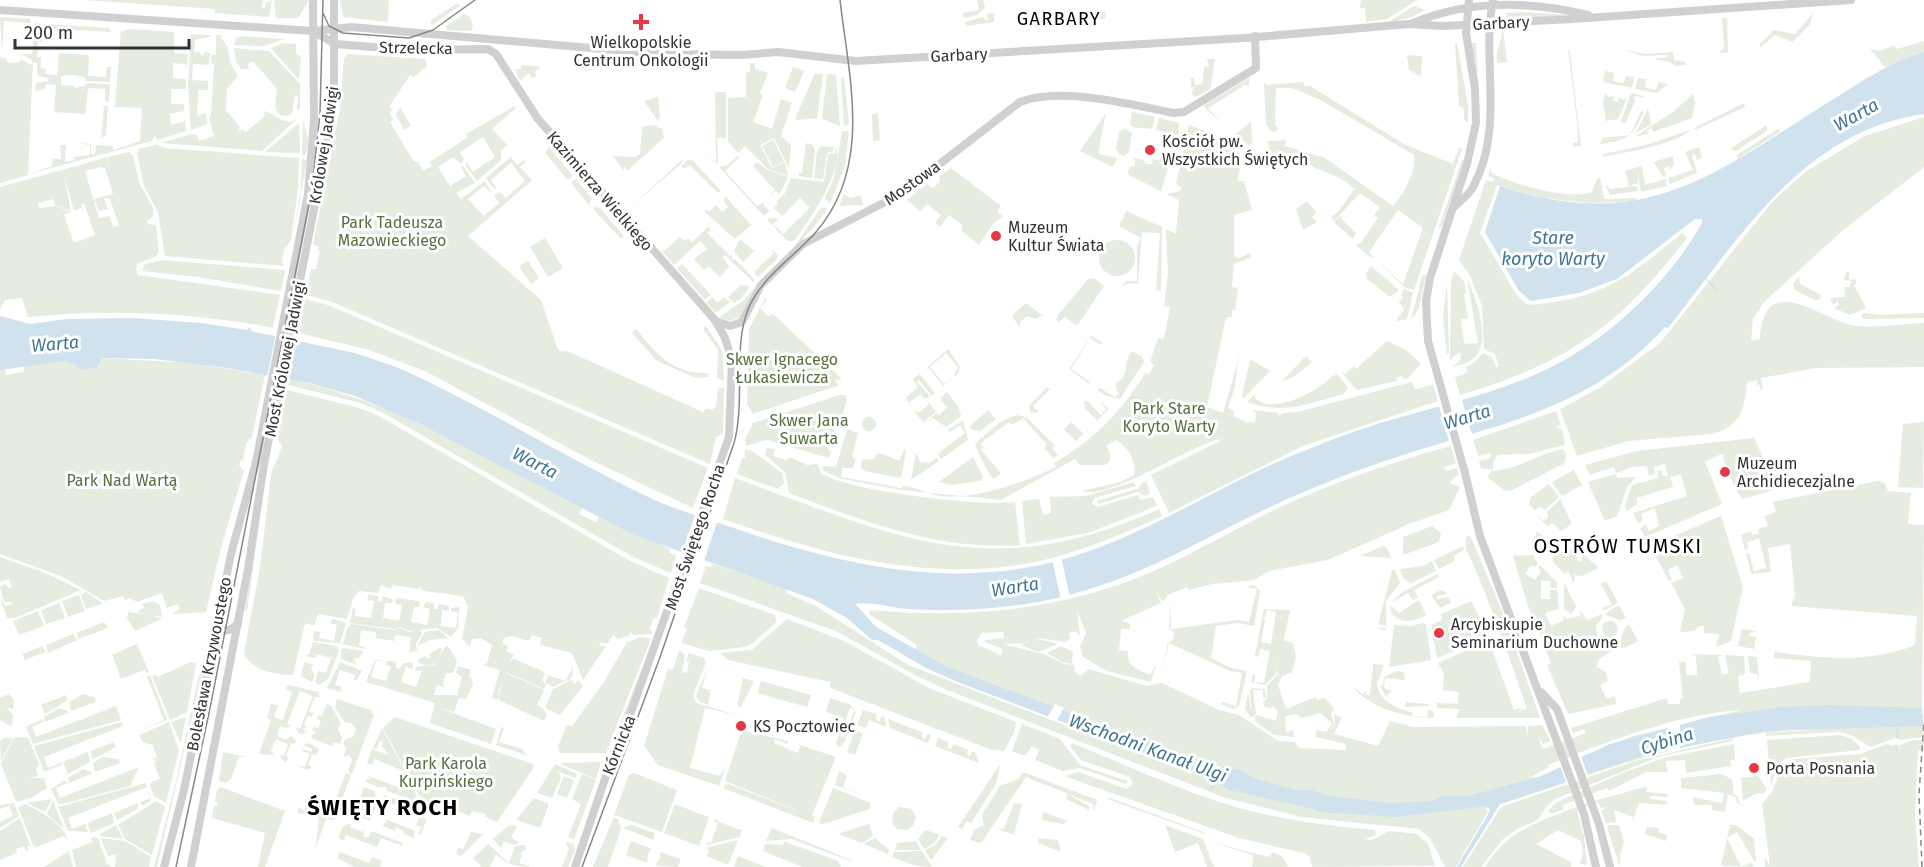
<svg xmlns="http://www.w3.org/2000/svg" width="1924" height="867" font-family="'Fira Sans',sans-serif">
<rect width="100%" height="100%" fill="#fff"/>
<!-- green -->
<path fill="#e6ecdf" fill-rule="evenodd" d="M85,0H263L262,8H265L266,3L272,0L269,17L215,13V9Z
M274,0H309L298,18H276Z
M340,0H389L388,22L343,17Z
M977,0H983L985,8L977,15L964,18L963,13L979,10Z
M1361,0H1417L1387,19L1366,22L1365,8H1360Z
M456,4L461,5L431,26V20Z
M1414,6L1425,10L1412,17L1387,23Z
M1091,11L1106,13L1105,19L1081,18V13Z
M1521,12L1573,15L1506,19L1507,13Z
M994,13V22L966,26L965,22L983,17L988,21L987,14Z
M1813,13L1810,25L1792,42L1775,35L1761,47L1759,45L1774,30L1795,34Z
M465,14L469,16L473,26L471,31L446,30V26Z
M0,17L31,19L30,23L4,21L2,52Z
M1722,18H1727L1728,52L1719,53L1724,47Z
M35,23L41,24L40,32H43L42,42H38L37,57H41V68L46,69V74L57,75L59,53L89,55L88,76L106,77L107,67H111L110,82L86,81V78L76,75L61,76V85L75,86V88L85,86L86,83L110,84L109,102L105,101V89L88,88L85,114L54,112L56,85L46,84L45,89L35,91L36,83L48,81L49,78L38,76L37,63L33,62L28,175L0,183V57L6,58L7,62L18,63L21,59L31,65L32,60L21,54H32Z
M44,24L109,28L111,32L43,28Z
M121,29L122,32L129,29L174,32V53L188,54L187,69L185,64L173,63V78L186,79V89H171V104H184V111L170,114L171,125L185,121L186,131L157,140L155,136L152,141L29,174L52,166L53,159H61L60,145H66L65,162L74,160V157L90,155V145L75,143L91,144V154H95L96,145L113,146V150L140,141L142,108L115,107Z
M1503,30L1507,62L1497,63V53Z
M191,34L210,35V37L195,40L194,52H199L202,56L205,52L210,53L209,65L193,64L192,80L208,81V90H198L197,116L206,113L207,124L191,130L188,85Z
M216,35H220L228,48L230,63L238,76L227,89L226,110L240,127L237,133L242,129L246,132L265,116L263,111C277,113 283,129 299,117L262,151L161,143L192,134L197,135L199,141L214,136L209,117L211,116L214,64L211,63V55H216Z
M240,37L243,36L284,39L264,46L234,45L236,38Z
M1924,41V52L1885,67L1870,49L1881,51L1894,45L1897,49Z
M408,42L445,43L450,45L407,46Z
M283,43L296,44V54L301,57L299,80L271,48Z
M1457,43L1468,104V122L1464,120V108L1459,106L1455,44Z
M1470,43H1476L1479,97Z
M234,48L269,51L300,84V109L297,110L298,96L295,95L292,114C272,122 275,102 277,89L253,61L248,64L249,69H241L236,61Z
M1568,50L1570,52L1581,146H1573V143L1578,142V129Z
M1625,50L1645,54L1673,52L1674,60L1685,62L1686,65L1675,66L1670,62L1653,59L1668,57L1667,55L1642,56Z
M348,54L425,59L427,66L414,77L410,75L389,107L393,109L390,113L393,120L390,122L414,162L418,161L423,171L432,166L430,162L468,137L466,134L515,106L516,108L492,129L507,145L501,151V160L477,181L466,166V162L473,172L495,157L483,137L460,152L464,160L461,164L453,157L438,167L450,186L466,176L460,166L464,167L475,183L456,193L461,199L485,181L492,194L484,186L468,199L484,216L499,203L494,196L500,192L506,198L525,181L511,163L491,180L497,189L493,188L486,178L511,157L517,165L524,160L526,162L520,167L532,180L468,236L541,300L558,350L564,352L565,350L703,412L706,408L712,410L716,406L718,389L724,387L723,433L716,437L710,464L330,301L306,295L311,269H316L320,250L317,252L319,247L313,244L340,109L344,59Z
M580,55L643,60V66L579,61Z
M1407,55L1422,56L1421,76L1409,70Z
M1207,59H1215L1210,90L1195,97L1191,93L1194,87H1191V78H1194L1195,85L1202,84L1204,68L1209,66Z
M750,63H755V69L768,73L760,93L763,96L753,122L772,129L781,99L792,103L781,136L791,145L789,168L774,138L760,145L772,168L785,162L788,176L768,169L745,146L738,153L728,141V98L746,97V73L750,72Z
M521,65H523L541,67L535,72L537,76L532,78L529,73L520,81L515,69H521Z
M793,67L804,71L795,92L785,88Z
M1605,71L1614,73L1613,81L1624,83L1626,76L1634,77L1632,88L1603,82Z
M815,73L823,74L817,118L797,120L795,119Z
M827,74L836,75L840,126L822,119Z
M844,77L849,123L844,127L841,79Z
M1249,78V86L1245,85L1208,108L1221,123L1203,106Z
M1638,78L1646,79L1645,87L1656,90L1659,82L1668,84L1657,93L1635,89Z
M1264,82L1267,85L1304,82V86H1310L1404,144L1453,164L1459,148L1462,149L1414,290L1404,287L1377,260L1403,284L1423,228L1398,210L1369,252L1373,257H1370L1355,244H1360L1378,218L1374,215L1380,207L1360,193L1334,221L1331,217L1337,213L1356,187L1353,188C1339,172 1311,172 1300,155L1287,165L1284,158L1271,152L1267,141L1286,140L1285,146L1325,158L1393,206C1403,194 1417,172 1414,155L1319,99L1292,88H1276L1275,125L1278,128L1275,132L1271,131L1266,124Z
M715,92H726V138H717L718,162L716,164L702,148L716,163Z
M1605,93L1608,97L1614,96L1613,101L1618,102L1619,97L1624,100L1627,98L1618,119L1606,121L1603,103Z
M1631,93L1643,96L1644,98L1634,96L1635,101L1625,124L1621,121Z
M1693,94L1695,102L1692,118L1653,132L1652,128L1647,130L1648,134L1634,137L1673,112Z
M658,97L660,116L658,121L644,101Z
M1744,103L1745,107L1695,130L1694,128Z
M104,106H108L106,135L101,138Z
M400,107L411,126L404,130L396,115Z
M1648,108L1651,124L1636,133Z
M1641,111L1644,112C1631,138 1629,140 1600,144L1603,138L1630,135Z
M1132,112L1155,117L1152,129L1132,127L1130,123Z
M878,113L880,140L873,141L872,114Z
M1106,113L1098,154L1117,158L1113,167L1080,151Z
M1924,117V167L1842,231L1764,302L1753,319L1751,341L1760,339C1764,269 1819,318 1851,325C1871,329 1901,324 1924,323V367L1816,368L1761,378L1763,390H1761L1759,384L1757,386V380L1747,382C1745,408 1741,427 1712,434L1628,441L1577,456L1560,409L1599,388L1660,343L1772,202L1805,172L1865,136Z
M1159,118L1179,123L1178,136L1156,130Z
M303,120L308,140L306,155H302Z
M1251,122L1252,144L1249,145L1235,134Z
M299,123L300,153L266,152V151Z
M654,125L662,129L664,138L627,171L624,165V171L613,156L636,157L640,154L642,127Z
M1189,125L1215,135L1243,157L1237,181H1244L1252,210L1234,215V255L1238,259L1249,253L1251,257L1234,264L1232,287L1238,288L1235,310H1232V317H1226L1207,407L1223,413L1237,364L1241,329L1235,387L1228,408L1235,411L1233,416L1246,422H1255L1256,413L1252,410L1278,413L1279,416L1282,413L1297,412L1412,382L1415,390L1433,384L1438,401L1303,446L1169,513L1151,475L1220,441V439C1188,446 1111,500 1082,491L1120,482L1134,475C1137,461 1128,448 1117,440L1107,445L1111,459L1105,465H1080L1075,459L1001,500L902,490L842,479L824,471L822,466L836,467L847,429L858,433L852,457L856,459L853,468H842L841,477L902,488L903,485C912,488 922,490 929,493C961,506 1028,481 1056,467L1054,463C1091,443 1124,409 1145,373L1149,374L1154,365L1150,362L1158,338L1164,339L1170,307L1164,306L1168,272L1166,229L1176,234L1179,200L1166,194L1181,191V187L1176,184Z
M1767,125V131L1736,151L1732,150L1731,148Z
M1125,129L1132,133L1129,152L1124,156L1119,154L1116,148L1119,132Z
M1778,129L1780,132L1737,159V155Z
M1690,130C1680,143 1620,154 1601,157L1604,154L1649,144Z
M842,131H849L845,166L830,204L825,198L834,178Z
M1174,139H1177L1176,152H1173L1161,191L1127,174L1130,167L1135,166V160L1131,157L1143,160L1146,164H1152L1153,159L1167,162Z
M773,140L784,161L773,167L762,146Z
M806,143L813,145L815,151L812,178L799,176V173H802Z
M156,145L165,148L299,158L298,189L291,240L284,250L282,262L284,266L165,256L158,212L144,186L137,154L138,149Z
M821,146L834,147L833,151L827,153L823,179L814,178L817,151Z
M549,147L573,176L568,180L545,153Z
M836,147C844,170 809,221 794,241H787L767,219L776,218L778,220L773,224L783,234L810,208L800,198L782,216L774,208L778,204L776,202L785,193L791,178L824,182L828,154L835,153Z
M1699,147L1702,158L1697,160L1695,154L1692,155L1697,173L1670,184L1668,178L1693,170L1685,152Z
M129,152L133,155L139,183L153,208V217L147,221L148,224L156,225L159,251L156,256L137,264L136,269L138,275L280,295L273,328C191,312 112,309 28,317L22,298L5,300L0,309V187L76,166L75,169L77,166L107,157L109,166L108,157ZM100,167L105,168L113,194L94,199L99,211L108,209L104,198L110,199L119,226L113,227L110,216L99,218L85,171ZM64,175L74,211L81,208L83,211L81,204L84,203L95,235L74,243L64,215L71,212L56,206L39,208L38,203L53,199L55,205L71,211Z
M737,156L739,158L725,171L757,206L765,201L763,204L769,211L764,216L719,167L728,165Z
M1673,156L1674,165L1670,170L1669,166L1664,168L1666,176L1663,177L1654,162Z
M302,158L307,161L293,238L301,188Z
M682,160L683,162L627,210Z
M688,160H692L721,191L718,193L690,165L684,169L681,166Z
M1462,160H1465L1443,224L1438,230Z
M757,162L768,170L788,177L779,195L776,191L768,197L775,190L753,166Z
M1642,166L1645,185L1666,179L1667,186L1641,192L1638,176V183L1629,186L1625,171Z
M1491,167V172C1506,183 1573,201 1592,192L1597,179L1600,177L1604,199L1637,198V200C1589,207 1542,200 1497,185L1480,233L1516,294L1526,304C1534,306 1544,303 1553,302C1609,295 1640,268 1682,233L1687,238C1617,328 1569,362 1460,395L1455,377L1468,373L1466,367L1475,362L1483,353L1492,357L1496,367L1499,366L1495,354L1484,349L1482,306L1470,276L1459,260L1486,180L1493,182L1494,178L1488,176Z
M951,168L1001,206L997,212L1003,216L993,224L979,245L962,231V225L949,215L940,227L935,223L941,215L927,204L920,211L907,200L927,184L933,188L940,181L939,177Z
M575,179L592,198L589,205L571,183Z
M1608,185L1609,189L1637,186L1638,191L1610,195L1606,186Z
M844,194L850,198L861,195L863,205L839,206Z
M725,196L751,225L735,239L705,212L706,209L709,212L722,199L716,206L723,212L728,207L724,202Z
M1307,201L1317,213L1312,217L1317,222L1303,230L1296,209Z
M596,207L600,208L624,236L621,239L593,209Z
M824,207L827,209L814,227L792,250L820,209Z
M1126,211L1162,227L1161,291L1156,290L1160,233L1142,232L1138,284L1127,283L1121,288L1126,281H1137V246L1141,238L1119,226Z
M1342,215L1341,219L1356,233L1353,239L1334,222Z
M708,227L711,230L707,233L730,256L732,254V259L736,260L755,280L753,282L725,255L723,257L729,267L720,277L709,266L704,270L694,259L707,249L700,241L674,265L660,249L664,251L680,237L685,241L688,238L692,242Z
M545,238L563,268L548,277L530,247Z
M740,239L754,251L743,262L734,251Z
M1099 258a18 18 0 1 1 36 0a18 18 0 1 1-36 0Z
M772,249L778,255L777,259L758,277L754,272L773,254Z
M162,260L285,270L281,291L198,277L142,271L145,264Z
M528,261L539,278L531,284L519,266Z
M682,264L711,295L705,300L677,268Z
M1371,266L1399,290L1390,297L1367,279L1366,273Z
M1454,271L1464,281L1466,293L1464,294L1468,318L1461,319L1464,344L1478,343L1467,278C1475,297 1493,341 1474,358C1467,364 1460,365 1452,367L1460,361L1461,353L1457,354L1450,360L1451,282Z
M1846,272H1849V280L1855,279L1857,283L1854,285L1866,308L1850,315L1836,309L1835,308L1839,304L1837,302L1833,305L1830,298L1845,297L1844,287H1850L1851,281L1844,280Z
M1426,275L1419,308L1411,320L1422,276Z
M1799,277L1800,284L1821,295L1820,299L1815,300L1795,290L1793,283Z
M1094,278L1104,286L1077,326L1065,317L1056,324L1059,322L1056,320L1058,315L1088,279Z
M1447,284L1449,353L1447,355L1443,317Z
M741,285L750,286L742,298L734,303L728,297Z
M756,286L741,317L730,321L718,318L743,301Z
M1404,289L1413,293L1407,319L1396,321L1404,309L1397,299L1399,301L1403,298L1401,295Z
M712,297L718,303L724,297L730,302L716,313L706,302Z
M765,298L767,300L760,308L768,316L773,314L842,379L834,380L839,385L753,414L747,404L749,329Z
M305,299L328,305L708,468L693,508L591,460L427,372L369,350L299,333Z
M1026,303L1042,315L1037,319L1027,316L1020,322V328L1012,316Z
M1864,313L1880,315L1924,313V318L1864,319L1861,315Z
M706,326L722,350L724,381L717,378L718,350L703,329Z
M636,329C658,355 672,374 708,373L709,377L696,378L657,361L632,333Z
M1091,336L1102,342L1101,345L1090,338L1071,369L1090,382L1089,384L1069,369Z
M1387,341L1406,350L1421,364L1408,378L1404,379L1402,376L1396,378L1397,381L1357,390L1341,372L1345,374L1354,366L1356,369Z
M948,349L960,367L958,374L953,377L958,367L946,353L930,367L944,384L953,379L943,386L928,367Z
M1132,351L1142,357L1144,362L1120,399L1106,396L1097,390L1100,388L1115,397L1119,393L1116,390V383C1131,377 1122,362 1132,351Z
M1306,356L1312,362L1294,377L1281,382Z
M101,358L191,363L265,375L252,437L246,443L243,460H241L239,465L244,471L222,544L206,612L173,614L180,608L178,604L167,608L162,593L137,602L130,598L125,600L123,596L104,601L63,577L0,554V370L5,369L6,375L24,372V366L66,361L98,367Z
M1250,359L1270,371L1243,399L1242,396Z
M1335,372L1348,387L1344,394C1304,404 1287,415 1247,402L1255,394V398C1274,417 1326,387 1332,375L1335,376Z
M920,374L935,393L931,395L919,380L917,382L930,396L925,399L920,394L910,402L911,407L906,398L918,387L913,379Z
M289,379C394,401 487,459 582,508L579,514L596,522L599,517L670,549L669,553L676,555L671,573L633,557L380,411L360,403L288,385Z
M1047,387L1050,389L1033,406L1039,412L1031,413L1029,406Z
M287,390L359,408L379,416L630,561L669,578L657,618H654L650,628L653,634L633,635L631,632L628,636L618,639L613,635L608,643H600L599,646H606L583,680L572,653L540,645L542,638L532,635L529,641L511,636L504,638L502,643L508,646L506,651L514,655L509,662L514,659L543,671L545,674L542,680L546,684L544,689L506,672L497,700L492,698L500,670L483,665L487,663L492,645L481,638L472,639L470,647L462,639L468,607L463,596L424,591L418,586L420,589L392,585L391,589L381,585L378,593L359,591L353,599L347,619L318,614L314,626L305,623L293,675C279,676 247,669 244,652L260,568L271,474L282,447L276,435Z
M947,392L958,406L961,416L946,427L933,418L925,423L937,413L939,415L947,408L940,398Z
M840,395H845L847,400L841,419L838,418L828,450L831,452L829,458L767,440L746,446L745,439L753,423Z
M927,400L936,412L923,422L914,411L919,412L929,405Z
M1087,401L1101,415L1106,409L1100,401L1109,409L1070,447L1076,441L1064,429L1071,422L1084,434L1097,420L1085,408L1084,402Z
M988,410L996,419L980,431L972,430L970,426Z
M1556,411L1561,425L1555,427L1562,429L1565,445L1528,454L1498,455L1493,462V471C1519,469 1537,454 1563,449L1566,455L1565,463L1510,491L1504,490L1487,477L1493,470L1481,468L1479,461L1491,458L1490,453L1478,456L1473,440Z
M1016,415L1025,417L1012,425L1009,422L985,440L983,436L1002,421Z
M1026,417L1055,445L1052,448L1058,455L1053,458L1044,448L1047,445L1025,420L1022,421Z
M862 424a7 7 0 1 1 14 0a7 7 0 1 1-14 0Z
M963,420L968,440L941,459L938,455L940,452L965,433L960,425L950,432L948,430Z
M1924,422L1923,488L1898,487L1903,424Z
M982,437L985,441L981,444L984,447L981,450L1001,473L994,479L989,474L975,445Z
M1754,438L1777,489L1743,499L1736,490L1723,458L1724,455L1721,454L1705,462L1722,504L1645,537L1640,528L1646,525L1649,531L1659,526L1655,508L1641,514L1643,520L1638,523L1633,513L1687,496L1681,474L1670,477L1673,487L1637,498V504L1627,511L1625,505L1632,485L1658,478L1657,471L1661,470L1663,476H1668L1665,464L1654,467L1655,474L1649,476L1647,466L1632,467L1616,473L1614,467L1590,475L1585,465L1637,451Z
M1451,446L1456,463L1444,467L1446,471L1457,468L1459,474L1449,483L1460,487L1449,510L1409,524L1328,560L1269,571L1254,580L1212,584L1189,590L1187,587L1168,595L1163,602L1156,592L1161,603L1121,621L1130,624V629H1121L1119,650L1128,651C1126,667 1138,669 1150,675L1156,664L1151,682L1107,671L1083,657L1080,647L1086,633L1077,611L1080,636L1076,631L1069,633L1070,639L1065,642L1038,638L1028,643L1003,644L1046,655L1064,664L1074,665L1075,672L1081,676L1088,669L1147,686L1162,683L1219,710L1239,715L1278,741L1295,742L1299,748L1346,750V744L1316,737V730L1326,732L1332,724L1321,713L1302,718L1296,714L1285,716L1286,732L1293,730L1294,737L1274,735L1252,719L1257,721L1254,717L1257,715L1276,721L1278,711L1272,706L1271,709L1264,706L1263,701L1267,699V686L1278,674L1273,652L1277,673L1265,685L1251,682L1253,674H1255L1254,682L1264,683L1270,651L1260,649L1258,657L1255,656L1262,618L1265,620L1261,642L1271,644L1276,612L1267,610L1265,618L1262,617L1264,609L1290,610L1284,640L1293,643L1296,657L1292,672L1282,676L1278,685L1286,709L1316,697L1317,700L1325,698L1334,708L1331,714L1334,724L1324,738L1335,724L1334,714L1342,718L1334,734L1378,746L1390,721L1414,727L1526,726L1527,737L1528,726L1542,725L1551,741L1543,744L1538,737L1543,749L1586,733L1584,729L1573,733L1571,728L1664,699H1667L1668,704H1680V698H1683L1679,662H1686V675H1697L1696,656L1690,654L1722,655L1718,657L1722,675L1729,673L1725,655L1744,656L1745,674L1738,676L1740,693L1810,682L1811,661L1774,658V652L1762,650C1813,657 1863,665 1913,646L1915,644L1917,616L1791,606L1795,596L1790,544L1768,548L1771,572L1751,574L1746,554L1749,553L1754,571L1765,568L1767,571L1759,538L1747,542L1748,549L1745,550L1741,535L1751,531L1752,535L1759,534L1758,529L1768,526L1765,516L1776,512L1773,502L1878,481L1885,483L1888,491L1911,493L1908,524L1924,525L1922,714L1902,708L1894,711L1854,707L1775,712L1705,720L1651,735L1635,748L1614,754L1595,766L1623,755H1629L1649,741L1659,740L1663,736C1684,741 1701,720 1726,726C1733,718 1749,717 1757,725L1772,720L1782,723L1792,716L1796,718L1801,713L1812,720L1823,715C1832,717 1839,716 1848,717L1854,710L1858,715L1863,712L1862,717H1881L1890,713L1909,718V721L1914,718L1922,720L1924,737L1901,740L1895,738L1870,747L1853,736L1840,732L1766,736V733L1851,727C1754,729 1680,744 1588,775L1581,757L1633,736L1742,710C1676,714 1610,741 1548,765L1549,767L1530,777H1539L1561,767L1567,782L1563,784L1495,806L1492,803L1491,797H1499L1501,793L1487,795L1485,798L1490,806L1486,809L1488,811L1456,867H1445L1430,838L1419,829L1302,817L1226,798L947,690L915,675L836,631L700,583L706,566L711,567L712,564L787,588L786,593L816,606L908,665L1192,774L1194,769L1191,771L1065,722L1084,725L1088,729L1135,744L1181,765L1194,766L1198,770L1208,771V774C1235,783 1226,793 1262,789L1254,781L1245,780L1241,772L1221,773L1210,766L1206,769L1133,737H1122L1116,732L1112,736L1111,732L1105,728L1100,731C1095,719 1069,714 1057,708L1053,710C1040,699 990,684 974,681C971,680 969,677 967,676C958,671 937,663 928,664C924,655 879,639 868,624H862L853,606L855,604L876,627L915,650L917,645L869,614L871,610C957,618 1039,612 1121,584C1173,566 1219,537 1268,513C1326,485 1388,463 1451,446ZM1003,632L1004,638L985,640V642L1003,649L1001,655L978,645L977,640L982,633Z
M767,448L778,450H775L773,456L786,460L790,457L807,465L817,464L821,473C846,491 983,507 1015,502L1020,545C937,551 861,520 789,493L785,472L765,455Z
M905,448L906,452L901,478L864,471L861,468L862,460L875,459L876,454H883L899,461Z
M745,449L752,451L782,473L784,483L778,489L737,474L742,458H745Z
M916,453L920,462L930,463L937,457L939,461L911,480Z
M973,457L983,477L981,481L951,485L939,482Z
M1574,470L1582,485L1562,496L1552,482Z
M1616,474L1617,478L1636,477L1627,487L1617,516L1605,521L1588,482Z
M735,478C898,537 988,586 1159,509L1162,516C1127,532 1090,548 1052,558C941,587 827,556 723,519Z
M1146,480L1150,494L1144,496L1138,492L1098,504L1097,501L1137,489Z
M265,481L247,611L245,610Z
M1134,482L1136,486L1094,498L1092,504L1098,507L1138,495L1140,500L1153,497L1157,506L1088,533L1026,544L1022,501L1039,499L1043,515L1051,513L1050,497L1086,496Z
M1549,484L1559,497L1545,510L1540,506L1535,511L1529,504L1530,498Z
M1560,499L1572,524L1561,531L1553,523L1547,526L1536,514L1544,521L1548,517L1547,512Z
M1721,516L1743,587L1731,641L1716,647L1719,634L1704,633V626H1699L1694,631L1680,632L1685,609L1671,583L1683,578L1677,565L1668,570L1672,580L1669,581L1650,546L1671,537L1673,539L1674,536Z
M1432,526L1441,533L1439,542L1403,555V537Z
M1537,532L1551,541L1543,550L1539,542L1531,543Z
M1470,535L1505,618L1540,718H1456L1460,709L1437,708V703L1458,704L1459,692L1443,690L1444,674L1438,663L1491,640L1494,645L1491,647L1514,710L1524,708L1515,713L1527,709C1508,654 1490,600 1466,549V537Z
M1383,546L1387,548L1391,558L1359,556Z
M1463,546L1464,550L1455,555L1454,561L1439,569L1434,560Z
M1557,546L1574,550L1578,561H1581L1583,554L1599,568L1582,576L1574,575L1575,581L1571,583L1573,581L1568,571L1565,574C1551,560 1549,563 1557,546Z
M1533,555L1538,564L1535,567L1531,565L1525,574L1535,580L1541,571L1538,568L1540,565L1557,582V588H1551L1550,581H1541V599H1550V590H1557L1559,609L1545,613L1551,626L1564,620L1563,616L1568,619L1577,616L1581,617L1580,611L1588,620L1602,614V618L1596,626L1597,635L1604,642H1613L1617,648L1599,659L1596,667L1606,672L1607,679L1610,680L1600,685L1607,699L1615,696L1616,704L1568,714L1547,665L1551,663L1527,603L1513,556Z
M0,557L43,572L81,590L15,618H7L0,597L5,606L13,604L12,602H4L0,586L5,584L9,589L12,587L9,579L0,582Z
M1432,561L1436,571L1411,583L1404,579L1400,569L1423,566Z
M1392,570H1395L1400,583L1386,601V626L1378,624V629L1387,627L1385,630L1377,629Z
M1437,574L1439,577L1414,590L1418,598L1413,600L1408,593L1391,603L1401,593Z
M1606,581L1618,603L1603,611V607L1612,605L1601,584Z
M1564,582L1576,607L1571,614L1564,609Z
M1254,585L1260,591L1254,626L1238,623L1216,626L1211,658L1231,668L1247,671L1239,706L1233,709L1221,704L1222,702L1236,706L1242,673L1230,671L1169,643L1161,675L1168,643L1173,640L1174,632L1169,629L1170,600L1171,629L1237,620L1249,622L1257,589L1247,587Z
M699,588L775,615L776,622L753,643L745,647L709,651L681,643L687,629L684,627Z
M1441,590L1448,594L1437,596V599L1448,597L1451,603L1440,608L1431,595Z
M86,592L101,602L102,604L86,609L81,596Z
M369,594L378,596V601L382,602L383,596L393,600L392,603H385L383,618L399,621L402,605L395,604L397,598L419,601L420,607H414L411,622L427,625L430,609L423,607L426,602L434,603V609H438L439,604L449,606V611L442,610L441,626L456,628L458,613L451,611V608L459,607L458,628L451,637L437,628L410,631L401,627L394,629L350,623L353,608L356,609L355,616L371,618L374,601L367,600Z
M79,595L85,611L68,617L62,601Z
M1419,600L1426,615C1413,622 1401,625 1391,612L1390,605L1399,613Z
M153,601L160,605L162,617L137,612L144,608L142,604Z
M1471,601L1490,637L1437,658L1431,625L1442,620L1441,614Z
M59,603L65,618L46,624L41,610Z
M1619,605L1626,618L1620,620L1604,614Z
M38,611L44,626L19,635L13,621Z
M128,612L152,615L161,619L135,631L127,618Z
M333,619L346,623L340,643L313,641L314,631L320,632L319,638L334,641L337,625L330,623Z
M787,619L844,641L929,688L1016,722L1014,733L1004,751L992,750L830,688V682L728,660L720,653L752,650Z
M1602 629a8 8 0 1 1 16 0a8 8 0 1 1-16 0Z
M104,622L108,628L78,639L77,633Z
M1423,623L1426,624L1431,660L1389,667L1394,625L1411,626Z
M351,624L394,630L400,628L409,632L420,630L422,633L416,644L417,651L402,654L409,653L411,637L395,635L394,641L376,638V632L361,630L359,646L365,647V649L343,644L348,627Z
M1629,624L1638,641L1622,649C1619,642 1623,627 1629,624Z
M1742,629L1757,631L1750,633L1749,636L1756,637L1754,649L1738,646Z
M439,630L448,638L430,640L417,646L425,632Z
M73,634L77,640L48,653L46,645Z
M641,637L651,639L606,753H560L558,746L567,725L572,726L604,682L627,642Z
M654,638L626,717L619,726Z
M1038,639L1058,644L1038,652L1021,645Z
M313,642L336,646L339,650L328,679L319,685L315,682L318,671L326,673L331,658L317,654L315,658L305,656L309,654Z
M137,644L149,672L146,673L144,670L121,679L112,655Z
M42,646L46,652L24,660L23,654Z
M448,646L457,661L453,673H446L443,684L445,687L437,685L434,695H457L462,677L456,673L458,666L471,670L469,677L472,678L473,684L466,699L459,698L454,712L437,707L496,729L491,744L430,723L435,703L366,682L375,660L384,661H376L371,677L386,681L391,666L386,665L387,661L396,662V668L400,669L403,663L412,662L413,669L406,667L401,682L416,687L422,671L415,670L416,667L434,665L445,647Z
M1061,646L1073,652L1072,664L1062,662L1047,653Z
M343,648L363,651L359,658H355L354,661L357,665L341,659V650Z
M440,648L442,649C438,661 432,670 419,663V659L425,656L427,659L431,657L429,654Z
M679,650L685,655L682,672L687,673L689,662L686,661L689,653L704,658L706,662L693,695L696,703L737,715L705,708L690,768L720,776L726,765L719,786L658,765L644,746L668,669L673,670Z
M217,652H219L204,723V715Z
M1748,656L1757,657L1759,680L1757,674L1750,673Z
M191,662L196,664L187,712L170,720L152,676L156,674L157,677Z
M304,662L313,664L311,669L315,675L312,682L301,676Z
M340,662L362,671L356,681L354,680L355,675L340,670L335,685L342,687L340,692L327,688Z
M1373,664L1384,665L1377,684C1379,701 1397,709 1412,712L1413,716L1427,717L1428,710L1433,711L1434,718C1406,718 1369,708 1351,685L1363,695L1366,691V695H1370Z
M573,667L572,678L553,687L545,682L548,675L565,681Z
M707,670L702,688L711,690L708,705L700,702L696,696Z
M1396,671L1404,672L1405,680L1385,678L1384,688L1392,691L1386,696L1380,686L1383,685L1384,677Z
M506,673L544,690L537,705L543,708L547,715L544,721L499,700L498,693Z
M150,675L167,720L138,732L164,720L147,677Z
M199,675H202L159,858L157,867H154L177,777Z
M743,678L754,681L741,707L737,706Z
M571,680L575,684L578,680L583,686L560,715L545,708L553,689Z
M761,681L811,695L807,707L757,693Z
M288,685L318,692L320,697H315L309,711L313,713L312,717L308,716L304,725L308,727L302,729L306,731L304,734L298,733L296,728L300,729L313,696L300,691L287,724L291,726L287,728L280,726L277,736L285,740L291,736L296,740L295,744L291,743L286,756L289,759L285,762L279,755L284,756L288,744L276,739L271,751L274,755L259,754L271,720L267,718L271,704L278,705L274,717L283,720L292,692L286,689Z
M1253,688L1265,689L1266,698H1263V690H1253L1256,714L1251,718L1245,709L1248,693L1251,712L1250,690Z
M9,694L14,700L13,710L6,706L13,715L12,727L0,720V698Z
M83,694L94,697L96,702L71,711L69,702Z
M66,695L68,700L45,714L41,705Z
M830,698L849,704L856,710L850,708L840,736L844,737L854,711L856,712L843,745L840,747L836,744L844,718L826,712Z
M337,699L371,710L374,715L352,774L348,772L352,760L350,756L343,757L347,747L343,745L345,739L353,737L356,729L351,723L344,722L335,707Z
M1407,702L1428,704L1430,706L1404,707Z
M327,704L331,706L341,723L338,729L342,738L340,744L333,742L332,746L313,739L311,735L315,734L316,732L312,730L314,727L318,728L321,721L317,719L318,715L322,716Z
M116,706L121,720L33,744L26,727L42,719L43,722L32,727L36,737Z
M59,708L70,712L45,722L44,717Z
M863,710L876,714V720L879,722L882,716L885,717L886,727L869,720L866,728L857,725Z
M186,717L181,742H180L171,722Z
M395,717L533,764L534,767L497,822L484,816H487L486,814L472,811L470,816L443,806L425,807L383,728Z
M888,719L922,732V738L925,739L928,734L931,735L928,743L890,728Z
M122,722L123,726L44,757L48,768L61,763L62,765L44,772L34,746Z
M169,722L179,750L166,803L154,796L150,786L151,782L160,779L154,764L156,761L152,759L157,757L153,745L143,742L139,735Z
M1022,724L1060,739L1080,765L1127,781L1126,784L1080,768L1063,771L1035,760L1039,750L1032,746L1025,756L1012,751Z
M501,727L504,728L499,742L523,749L526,755L496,745Z
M382,728L411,783L395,794L387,791L386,787H378L366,782L367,779L371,780L368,776L398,787L404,771L374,759L372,765L367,763L372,749L389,755L382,746L383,741L379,742L377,749L373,748Z
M855,730L863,734L855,755L847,752Z
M745,731L788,741L787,744L775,739L774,743L798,753L800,746L797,744L836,757L812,815L815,817L813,823L723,788L726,783L805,814L725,781L740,735Z
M1840,735L1851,739L1860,746V750L1786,758L1777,767L1771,786L1767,740Z
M28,737L39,764L36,769L38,776L29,778H44L47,788L31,798L16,802L1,764L14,738Z
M5,738H13L1,762L0,741Z
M938,738L948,742V748L951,749L954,744L968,750L967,755L970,756L972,752H975L979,763L935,746Z
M1733,738V741L1661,756L1555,799L1546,807L1538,820L1517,829L1502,840L1481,867H1463L1501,807L1635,761Z
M1913,740H1924V750H1918L1915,814L1919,867H1765V858L1770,866L1762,804L1772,792L1783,764L1794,759L1860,754L1887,744L1897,746Z
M114,742L116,747L93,759L90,751Z
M309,743L319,749L316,755L312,754L308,765L312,767L307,770L296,765L305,767L310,754L302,751L303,749L311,752L312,749L304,745Z
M1072,743C1121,763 1171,786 1222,803C1272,818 1323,826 1375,830L1376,835L1365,839L1372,840L1389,831L1417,834L1428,844L1435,866L1312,867L1310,857L1304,853L1239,838L1064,776L1078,772L1127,789L1133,784L1130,777L1081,760L1070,746Z
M1734,744L1735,760H1730L1731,766L1686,773L1685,760L1665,761L1668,772H1646L1611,790L1609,791L1607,788L1563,805L1564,809L1552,814L1548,811L1557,802L1625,772L1667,757Z
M88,752L90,762L68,774L63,762Z
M223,752L246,757H239L231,779L226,783L219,781Z
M103,757L118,759L120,763L95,772L93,763Z
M601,762L596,779L561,764V763Z
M1001,763L996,784L971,823L967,821L962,829L958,827Z
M555,764L577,774L575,778L558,771L561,778L552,798L537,793Z
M139,767L130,786L59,805L51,789L65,780L67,783L56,788L60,798Z
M83,769L93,773L69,783L68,778Z
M839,771L847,775L843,787L869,798L835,785Z
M1023,772L1097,800L1094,811L1093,804L1026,777L981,843L970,840L974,830L984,825L982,815L1000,786L1019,779Z
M346,773L351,775L334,820L326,819L315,850L319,818L297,813L299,807L305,811V801L331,811Z
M634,773L677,790L662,832L614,815L629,775Z
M582,774L596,780L574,839L568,837L581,804L572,799Z
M1721,774L1732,779L1734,795L1738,796L1739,803L1751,810L1737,803L1736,797L1728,794L1725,812L1712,810V805H1694L1693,797L1722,803L1724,793L1681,788V778Z
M564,776L574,780L567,798L557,794Z
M1758,776L1767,789L1763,794L1758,793L1743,800L1741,778Z
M146,783L151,801L143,806L140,802L151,798L147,787L68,818L72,829L85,824L88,832L68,831L58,807Z
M411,784L420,803L396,794Z
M221,787L285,811L265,867H258L265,833L212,818L214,806H217L218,803L215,802L217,790Z
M364,787L374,791L378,801L370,821L354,815Z
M1647,787L1646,792L1668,794L1667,797L1651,796L1650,799L1667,801V805L1639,803L1631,824L1633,817L1614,810L1616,822L1606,823L1601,811L1607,807L1601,808L1598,802L1577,810L1584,837L1587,865L1580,864L1583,852L1581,841L1558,830L1536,844L1571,862V867H1485C1493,855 1501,844 1513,836C1541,816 1614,794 1647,787Z
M833,788L871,803L870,809L823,824L819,823Z
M1068,794L1090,807L1089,810L1066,799Z
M384,795L420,808L426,821L421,834L418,835L421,827L416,825L421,814L392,803L389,808L380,805Z
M534,798L549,804L540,828L516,820Z
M1110,798L1203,832L1205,834L1107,799Z
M52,799L45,812L27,803Z
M53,800L64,829L47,814Z
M156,801L165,807L152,855L125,839L118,825Z
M14,803L19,816L0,828V822L13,816L9,806L0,809V805Z
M138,803V809L117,820L114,813Z
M1014,803L1022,804L1014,835L998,829H1004Z
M25,804C42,812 62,823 69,841L64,836L34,848L35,843L33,846L23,820H26L22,818L18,808Z
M675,804L708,817L710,815L699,846L664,833Z
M899,807L911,809L916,816L914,824L908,830L897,829L892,822L893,813Z
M1043,812L1068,821L1063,824L1042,820Z
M112,813L114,823L91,833L87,823Z
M614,817L618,819L621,829L608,867H593Z
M20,818L30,845L27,847L29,850L26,851L24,846L16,849L17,853L0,860V831Z
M716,818L717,821L740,830L742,828L740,837L706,845L707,842L711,843L718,823L714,821Z
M385,819L415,831L413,838L404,834L403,831L396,827L395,831L383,826L384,823H387Z
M351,823L350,827L362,832L364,828L363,837H369L371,831L403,843V846L381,838L377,847L346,835L344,841L338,838L343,826Z
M869,824L873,836L862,843L838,834Z
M116,825L123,839L100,836V834Z
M509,825L517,826L511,838L519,842L514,845L504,841L501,848L493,839Z
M632,825L654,833V840L623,828Z
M1165,825L1203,839L1214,867H1207L1198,843L1175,852Z
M1609,825H1619L1624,841L1620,856V867L1607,827Z
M1730,825H1736L1754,839L1756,861H1754L1737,832L1727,838L1741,867L1751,862L1754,867L1721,866Z
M1647,827L1659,828L1658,832L1667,835L1666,841L1645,834Z
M772,828L851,860V861L791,839L766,841Z
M926,830L940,835L934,843L924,849L918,839Z
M471,832L483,834L461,856L456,855L458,847L463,849Z
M942,836L948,838L931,860L925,850L935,845Z
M94,837L98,838L107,864L112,867H76L72,850L93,842L91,838Z
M101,838L125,841L151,857L149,867H115L116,854L108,856Z
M875,838L889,850L888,854L864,844Z
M1039,838L1058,840L1061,852L1038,843Z
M738,840L728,865L707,856L709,849L705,848Z
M631,841L652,849L648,854L647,863L626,855Z
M783,841L838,861L841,867H803L763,851L765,844L784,845Z
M916,841L921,850H895L897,843Z
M568,842L574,844L575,849L568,867H562L569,849L566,844Z
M1212,842L1268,857L1273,852L1283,857L1288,867H1252L1253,855Z
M488,844L509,863L515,846L525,845L526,849L520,853L522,854L519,863L530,867C517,867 505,864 496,854L490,867H482L473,858Z
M69,851L73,867H44Z
M922,851L932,867C915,867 907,863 892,857L894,852Z
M340,852L369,863L372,857L382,861L380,867H355L337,858Z
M660,852L681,859L678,867L655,866L660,858Z
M738,856L766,867H734Z"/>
<!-- water -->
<path fill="#cfe2ee" d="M1924,52V114C1802,131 1738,240 1668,328L1665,327C1601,398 1523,419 1435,445C1391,458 1348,473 1306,491C1219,527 1148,578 1053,599C1006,609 956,612 908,609C892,608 870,601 855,604L876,627L947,667L1194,759L1196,762L1200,760L1208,765L1241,770L1253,778L1296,790H1311L1329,796L1392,803L1433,801L1443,796H1468L1539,777L1610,744L1709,717L1783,707L1831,705L1922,708L1924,726L1765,731L1645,755L1500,804L1461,867H1457L1487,816L1490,810L1488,806L1396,817L1318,812L1314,809L1229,790L1209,777L1193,773L1194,769L1191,771L960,683L926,668L878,640H872L847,618L813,599L634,535L424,426L355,396L309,383L227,368L154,359L102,358L97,368L78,369L75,363H67L65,361L0,370V316L30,324L67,319L133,318L201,323L247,330L249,327L251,331L355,353L399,368C483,406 561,455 644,495C670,508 698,516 725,525C830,562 942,590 1053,562C1129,543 1194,501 1264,468C1295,454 1327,441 1359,430C1418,410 1481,399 1539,373C1604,344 1666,286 1702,223V219H1695L1617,279L1579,293L1531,301L1519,291L1485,232L1500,186C1646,235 1715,173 1832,100C1862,81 1890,62 1924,52Z"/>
<!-- pier -->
<path fill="#fff" d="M276,333L295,336L286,382L267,378Z
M1461,396L1473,438L1450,444L1438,403Z
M696,512L718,519L703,564L681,556Z
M1061,556L1070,598L1061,600L1052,559Z
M1055,704L1064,708L1056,722L1047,718Z
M1680,720V750L1668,753V724Z
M1580,754L1589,778L1567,785L1560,765Z"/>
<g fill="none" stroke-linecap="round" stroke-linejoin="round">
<!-- stream -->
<path stroke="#cfe2ee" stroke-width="1.5" d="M1707,279L1717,292
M1897,738V727
M1896,745L1897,751
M1210,790L1216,783"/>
<!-- tertiary -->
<path stroke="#d0d0d0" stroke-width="8" d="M1469,0L1466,33L1475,89L1476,123L1467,164L1430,278L1426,301L1428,341L1465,473L1480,536L1584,814L1596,867
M0,10L313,31L335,44L411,50L488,49L496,54L538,119L715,320L725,338L732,360L729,437L615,757L608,770L575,867
M1413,23C1468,0 1530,1 1588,15
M313,31L351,27L660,54L742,55L778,52L856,61L1245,38L1409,24L1443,26L1572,19L1851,0
M1454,207C1460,201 1469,195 1473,187C1505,128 1481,62 1493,0
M715,321L730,326L742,322L761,285L803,244L901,194L1020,102C1061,86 1132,105 1174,113L1184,112L1256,68L1255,36
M216,632L229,630L238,624
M1541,692L1557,709L1599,824L1610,867
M164,867L184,790L231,554L256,462L308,194L314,120L313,0
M191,867L248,569L264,464L327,143L334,83V0"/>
<!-- tram -->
<path stroke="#888" stroke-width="1.5" d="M323,13L329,26L343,33L409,38L433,30L475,0
M176,867L209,713L312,189L320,113L323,0
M582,867L659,660L734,443C746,400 732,346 749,307C763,276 794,257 816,232C873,166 849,79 840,0"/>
<!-- rail -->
<path stroke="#888" stroke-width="1.5" stroke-dasharray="6 4.5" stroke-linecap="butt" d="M1922,867L1919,794L1924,721"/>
</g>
<!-- markers -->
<g fill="#e63946" stroke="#fff" stroke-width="2">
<path d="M638 13h6v6h6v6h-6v6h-6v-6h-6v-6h6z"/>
<circle cx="1150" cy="150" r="6"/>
<circle cx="996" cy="236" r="6"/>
<circle cx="1725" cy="472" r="6"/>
<circle cx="1439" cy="633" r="6"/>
<circle cx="741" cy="726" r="6"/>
<circle cx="1754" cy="768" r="6"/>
</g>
<g text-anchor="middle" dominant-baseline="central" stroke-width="6" stroke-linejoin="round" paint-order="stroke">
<!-- street labels -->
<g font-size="16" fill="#333" stroke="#fff">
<text transform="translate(1501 23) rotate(-3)">Garbary</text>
<text transform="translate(416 48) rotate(1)">Strzelecka</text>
<text transform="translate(959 55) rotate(-3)">Garbary</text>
<text transform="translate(324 145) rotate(-81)">Królowej Jadwigi</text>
<text transform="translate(912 183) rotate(-35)">Mostowa</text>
<text transform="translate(600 191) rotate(49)">Kazimierza Wielkiego</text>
<text transform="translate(285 359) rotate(-79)">Most Królowej Jadwigi</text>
<text transform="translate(695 537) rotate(-71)">Most Świętego Rocha</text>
<text transform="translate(209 664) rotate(-79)">Bolesława Krzywoustego</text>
<text transform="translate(619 745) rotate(-68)">Kórnicka</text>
</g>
<!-- poi labels -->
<g font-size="16" fill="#333" stroke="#fff" text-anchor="start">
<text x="641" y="42" text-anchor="middle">Wielkopolskie<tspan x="641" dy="18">Centrum Onkologii</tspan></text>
<text x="1162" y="141">Kościół pw.<tspan x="1162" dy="18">Wszystkich Świętych</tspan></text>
<text x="1008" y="227">Muzeum<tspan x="1008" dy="18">Kultur Świata</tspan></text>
<text x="1737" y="463">Muzeum<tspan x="1737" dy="18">Archidiecezjalne</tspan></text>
<text x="1451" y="624">Arcybiskupie<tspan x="1451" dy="18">Seminarium Duchowne</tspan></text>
<text x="753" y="726">KS Pocztowiec</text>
<text x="1766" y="768">Porta Posnania</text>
</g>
<!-- park labels -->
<g font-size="16" fill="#56703f" stroke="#fff">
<text x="392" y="222">Park Tadeusza<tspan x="392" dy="18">Mazowieckiego</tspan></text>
<text x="782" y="359">Skwer Ignacego<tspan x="782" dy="18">Łukasiewicza</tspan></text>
<text x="1169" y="408">Park Stare<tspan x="1169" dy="18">Koryto Warty</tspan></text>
<text x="809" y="420">Skwer Jana<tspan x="809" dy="18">Suwarta</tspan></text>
<text x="122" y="480">Park Nad Wartą</text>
<text x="446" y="763">Park Karola<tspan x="446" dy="18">Kurpińskiego</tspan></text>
</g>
<!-- neighbourhood labels -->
<g font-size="18" letter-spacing="1.5" fill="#000" stroke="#fff">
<text x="1059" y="19">GARBARY</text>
</g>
<!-- water labels -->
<g font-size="18" font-style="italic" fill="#3f7597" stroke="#fff">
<text transform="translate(1856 115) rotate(-29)">Warta</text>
<text x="1553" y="238">Stare<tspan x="1553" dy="21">koryto Warty</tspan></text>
<text transform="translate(55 344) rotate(-5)">Warta</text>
<text transform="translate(1467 417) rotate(-17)">Warta</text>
<text transform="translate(535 463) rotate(27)">Warta</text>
<text transform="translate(1015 587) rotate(-9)">Warta</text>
<text transform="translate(1667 741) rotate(-17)">Cybina</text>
<text transform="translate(1148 748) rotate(20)">Wschodni Kanał Ulgi</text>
</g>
<!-- quarter labels -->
<g font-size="20" letter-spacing="1.5" fill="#000" stroke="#fff">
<text x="1618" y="546">OSTRÓW TUMSKI</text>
</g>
<!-- district labels -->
<g font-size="22" font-weight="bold" letter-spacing="1.5" fill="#000" stroke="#fff">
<text x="383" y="807">ŚWIĘTY ROCH</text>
</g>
</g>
<!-- scale -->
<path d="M15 39v9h174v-9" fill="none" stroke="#333333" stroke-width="3"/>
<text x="24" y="39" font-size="18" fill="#333333" stroke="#ffffff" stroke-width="4.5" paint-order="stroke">200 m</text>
</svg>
